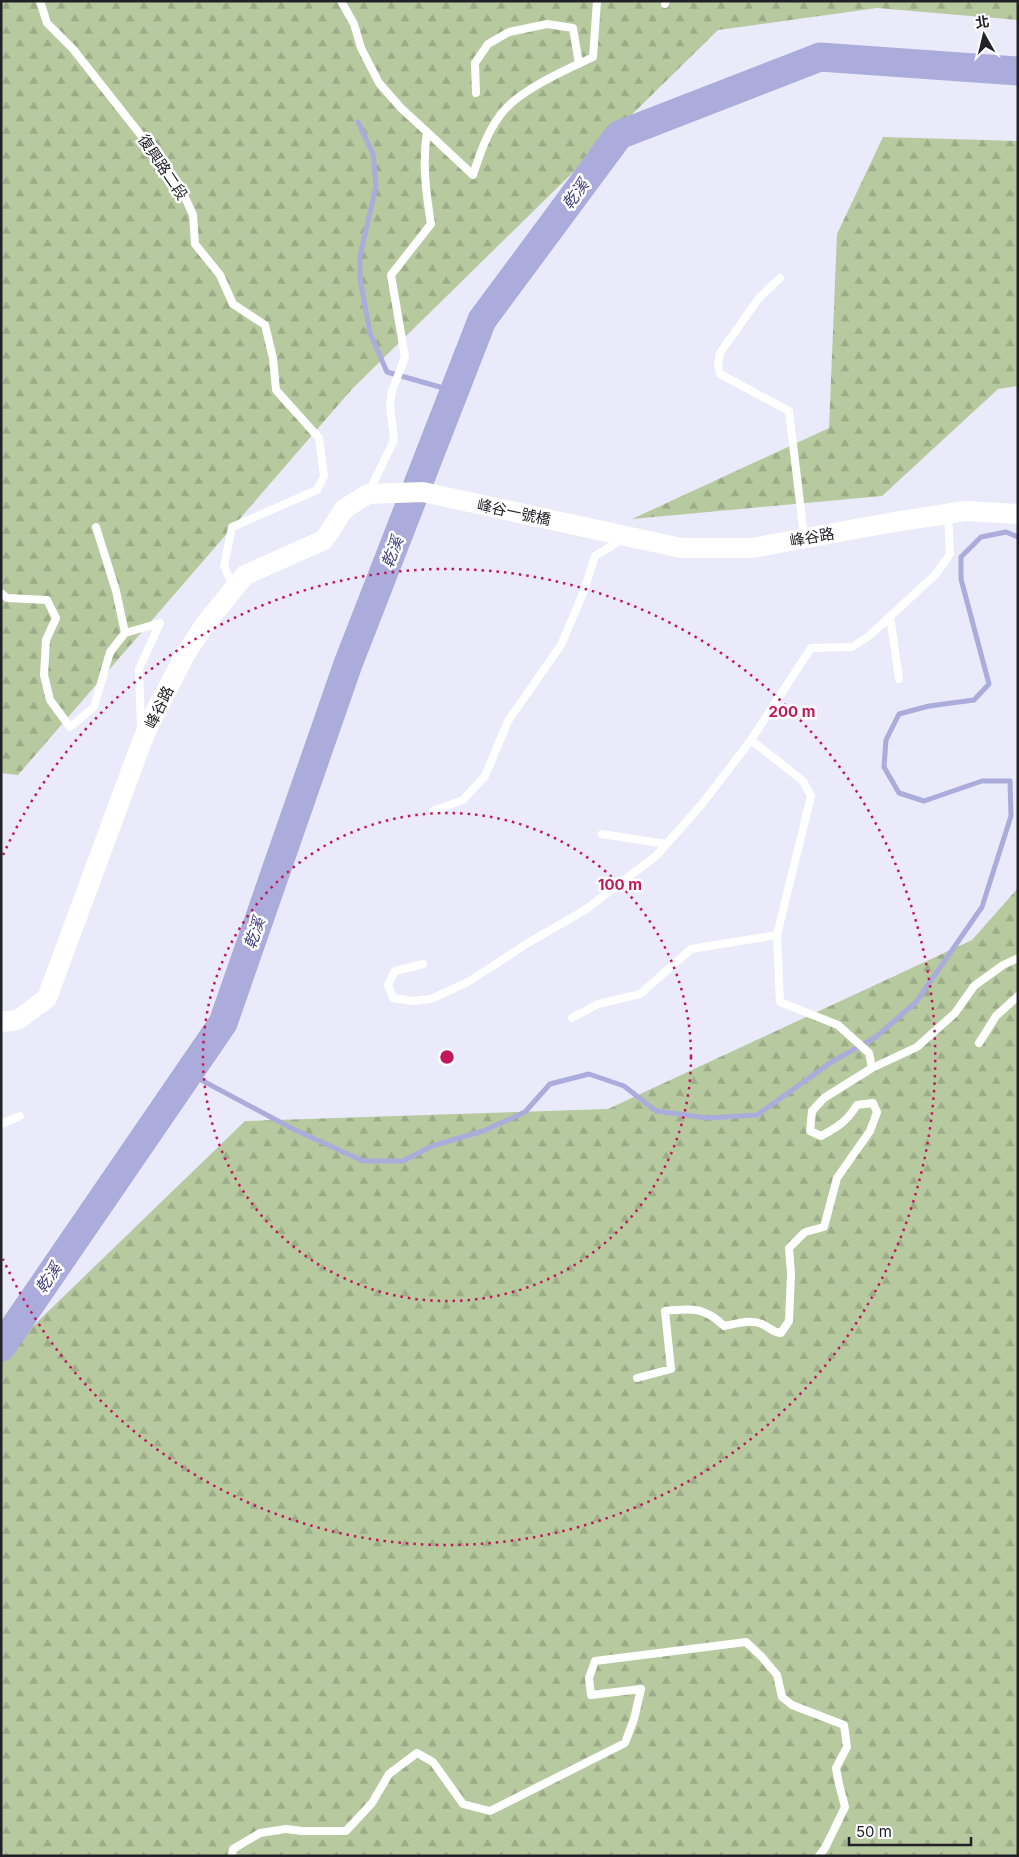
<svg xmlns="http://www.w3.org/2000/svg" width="1019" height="1857" font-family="Inter,'Noto Sans TC',sans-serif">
<defs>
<pattern id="forest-firs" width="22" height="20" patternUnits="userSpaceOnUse" patternTransform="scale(1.25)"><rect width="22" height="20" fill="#b7c99e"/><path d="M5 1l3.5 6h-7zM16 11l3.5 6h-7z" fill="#9dac88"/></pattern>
</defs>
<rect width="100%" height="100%" fill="#eaeafa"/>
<!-- forest -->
<path fill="url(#forest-firs)" d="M1,1H1018V20L877,8L718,30L352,389L18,775L1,773Z
M883,137L1018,141V386L998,389L882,496L632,519L829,428L837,234Z
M1018,888V1856H1V1357L245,1121L608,1109L972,940Z"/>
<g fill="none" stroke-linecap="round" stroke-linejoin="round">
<!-- stream -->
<path stroke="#ababdc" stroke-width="5" d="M358,122L373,154L376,186L360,256V279L370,333L387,372L454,391
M188,1073L293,1129L363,1161H403L432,1146L483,1131L525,1112L550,1084L589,1074L624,1086L656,1111L708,1118L757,1115L830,1063L876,1037L916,1002L982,907L1011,816L1010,781H982L924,801L899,793L884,767L886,740L899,714L929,706L974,700L989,684L961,579V557L981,537L1006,532L1018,537"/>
<!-- river -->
<path stroke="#ababdc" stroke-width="29" d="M1,1347L223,1023L348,664L482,320L619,135L820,57L1018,71"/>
<!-- service -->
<path stroke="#fff" stroke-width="8" d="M40,1L47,23L73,49L155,153L183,193L193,215L195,244L220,275L233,304L265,325L273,358L276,390L319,438L324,476L317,490L232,527L224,566L234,588
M341,1L354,24L361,48L379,83L401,108L427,132
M665,4L666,1
M476,93L475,63L488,44L509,32L547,24L573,28L579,64
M780,278L759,298L720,353L718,365L720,374L789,411L804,536
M369,492L394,440L390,405L392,391L405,357L391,275L431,224C426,193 422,163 427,132L473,175C480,154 487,132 501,114C519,90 566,70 593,57L597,1
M96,527L116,591L125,633
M1,593L7,598L47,600L56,618L46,640L44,675L50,700L70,727L94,707L110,652L125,633L160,623L139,669L141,730
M890,616L899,679
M433,811L463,800L485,776L508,721L561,645L584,591L595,556L623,539
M602,834L666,844
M423,964L395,971L388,985L393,998L413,1001L431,999L468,982L528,943L585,910L656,856L702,804L751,740L811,648L852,647L869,636L936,574L950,554L948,514
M572,1018L598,1004L640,994L691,949L777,935
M979,1043L996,1016L1018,996
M872,1068L917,1047L955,1013L974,986L1003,965L1018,958
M1,1124L20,1116
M637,1378L671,1369L665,1311C691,1308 705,1307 724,1326C736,1324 752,1318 764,1325C771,1329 773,1332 781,1333L789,1321L791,1274L789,1248L805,1232L824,1227L837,1178L870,1131L877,1112L873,1103L857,1105C847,1121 838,1127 821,1136L810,1131L812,1111L824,1098L872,1068L869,1053L838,1025L780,1002L777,935L811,796L803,781L751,740
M232,1856L233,1849L260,1833L286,1829L302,1831H346L372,1803L389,1774L417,1753L433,1762L463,1804L490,1811L625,1743L634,1719L641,1689L591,1695L589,1678L595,1661L746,1642L762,1657L777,1675L782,1697L792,1705L844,1725L847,1747L836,1768L839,1784L845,1807L825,1848L819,1856"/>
<!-- tertiary -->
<path stroke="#fff" stroke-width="20" d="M1,1022L18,1020L47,998L141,744L151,720L186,653L206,623L245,575L324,540L344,509L368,494L423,492L681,548H752L894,522L965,511L1018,514"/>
</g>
<!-- distance rings -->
<g fill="none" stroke="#c2185b" stroke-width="2.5" stroke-dasharray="2.5 5">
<circle cx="447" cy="1057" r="244"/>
<path d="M3 855A488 488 0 1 1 3 1259"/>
</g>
<g text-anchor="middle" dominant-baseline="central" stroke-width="5" stroke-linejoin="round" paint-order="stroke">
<!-- street labels -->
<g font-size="15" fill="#212127" stroke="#fff">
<text transform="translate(163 167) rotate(56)">復興路二段</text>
<text transform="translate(514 512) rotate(12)">峰谷一號橋</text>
<text transform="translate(812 537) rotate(-10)">峰谷路</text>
<text transform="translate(159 707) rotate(-64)">峰谷路</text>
</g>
<!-- water labels -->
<g font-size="16" font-style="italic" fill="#423c79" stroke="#fff">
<text transform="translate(575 194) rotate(-53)">乾溪</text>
<text transform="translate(392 552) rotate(-69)">乾溪</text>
<text transform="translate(254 933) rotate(-71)">乾溪</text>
<text transform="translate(48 1278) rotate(-56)">乾溪</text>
</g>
</g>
<circle cx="447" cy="1057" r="8" fill="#c2185b" stroke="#fff" stroke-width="2.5"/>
<g font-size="15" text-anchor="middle" font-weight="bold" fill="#c2185b" stroke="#fff" stroke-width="5" stroke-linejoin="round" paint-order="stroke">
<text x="792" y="717">200 m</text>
<text x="620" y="890">100 m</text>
</g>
<!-- border -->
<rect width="1019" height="1857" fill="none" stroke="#212127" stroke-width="5"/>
<!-- north arrow -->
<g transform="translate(984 35) rotate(352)" stroke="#ffffff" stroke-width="4" paint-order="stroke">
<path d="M0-4L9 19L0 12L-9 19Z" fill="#212127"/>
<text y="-8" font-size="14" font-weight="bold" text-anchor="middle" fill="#212127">北</text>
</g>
<!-- scale -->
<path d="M849 1837v8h122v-8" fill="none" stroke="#212127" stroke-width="2.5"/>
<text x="856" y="1837" font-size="15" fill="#212127" stroke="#ffffff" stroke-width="4" paint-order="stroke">50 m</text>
</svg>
